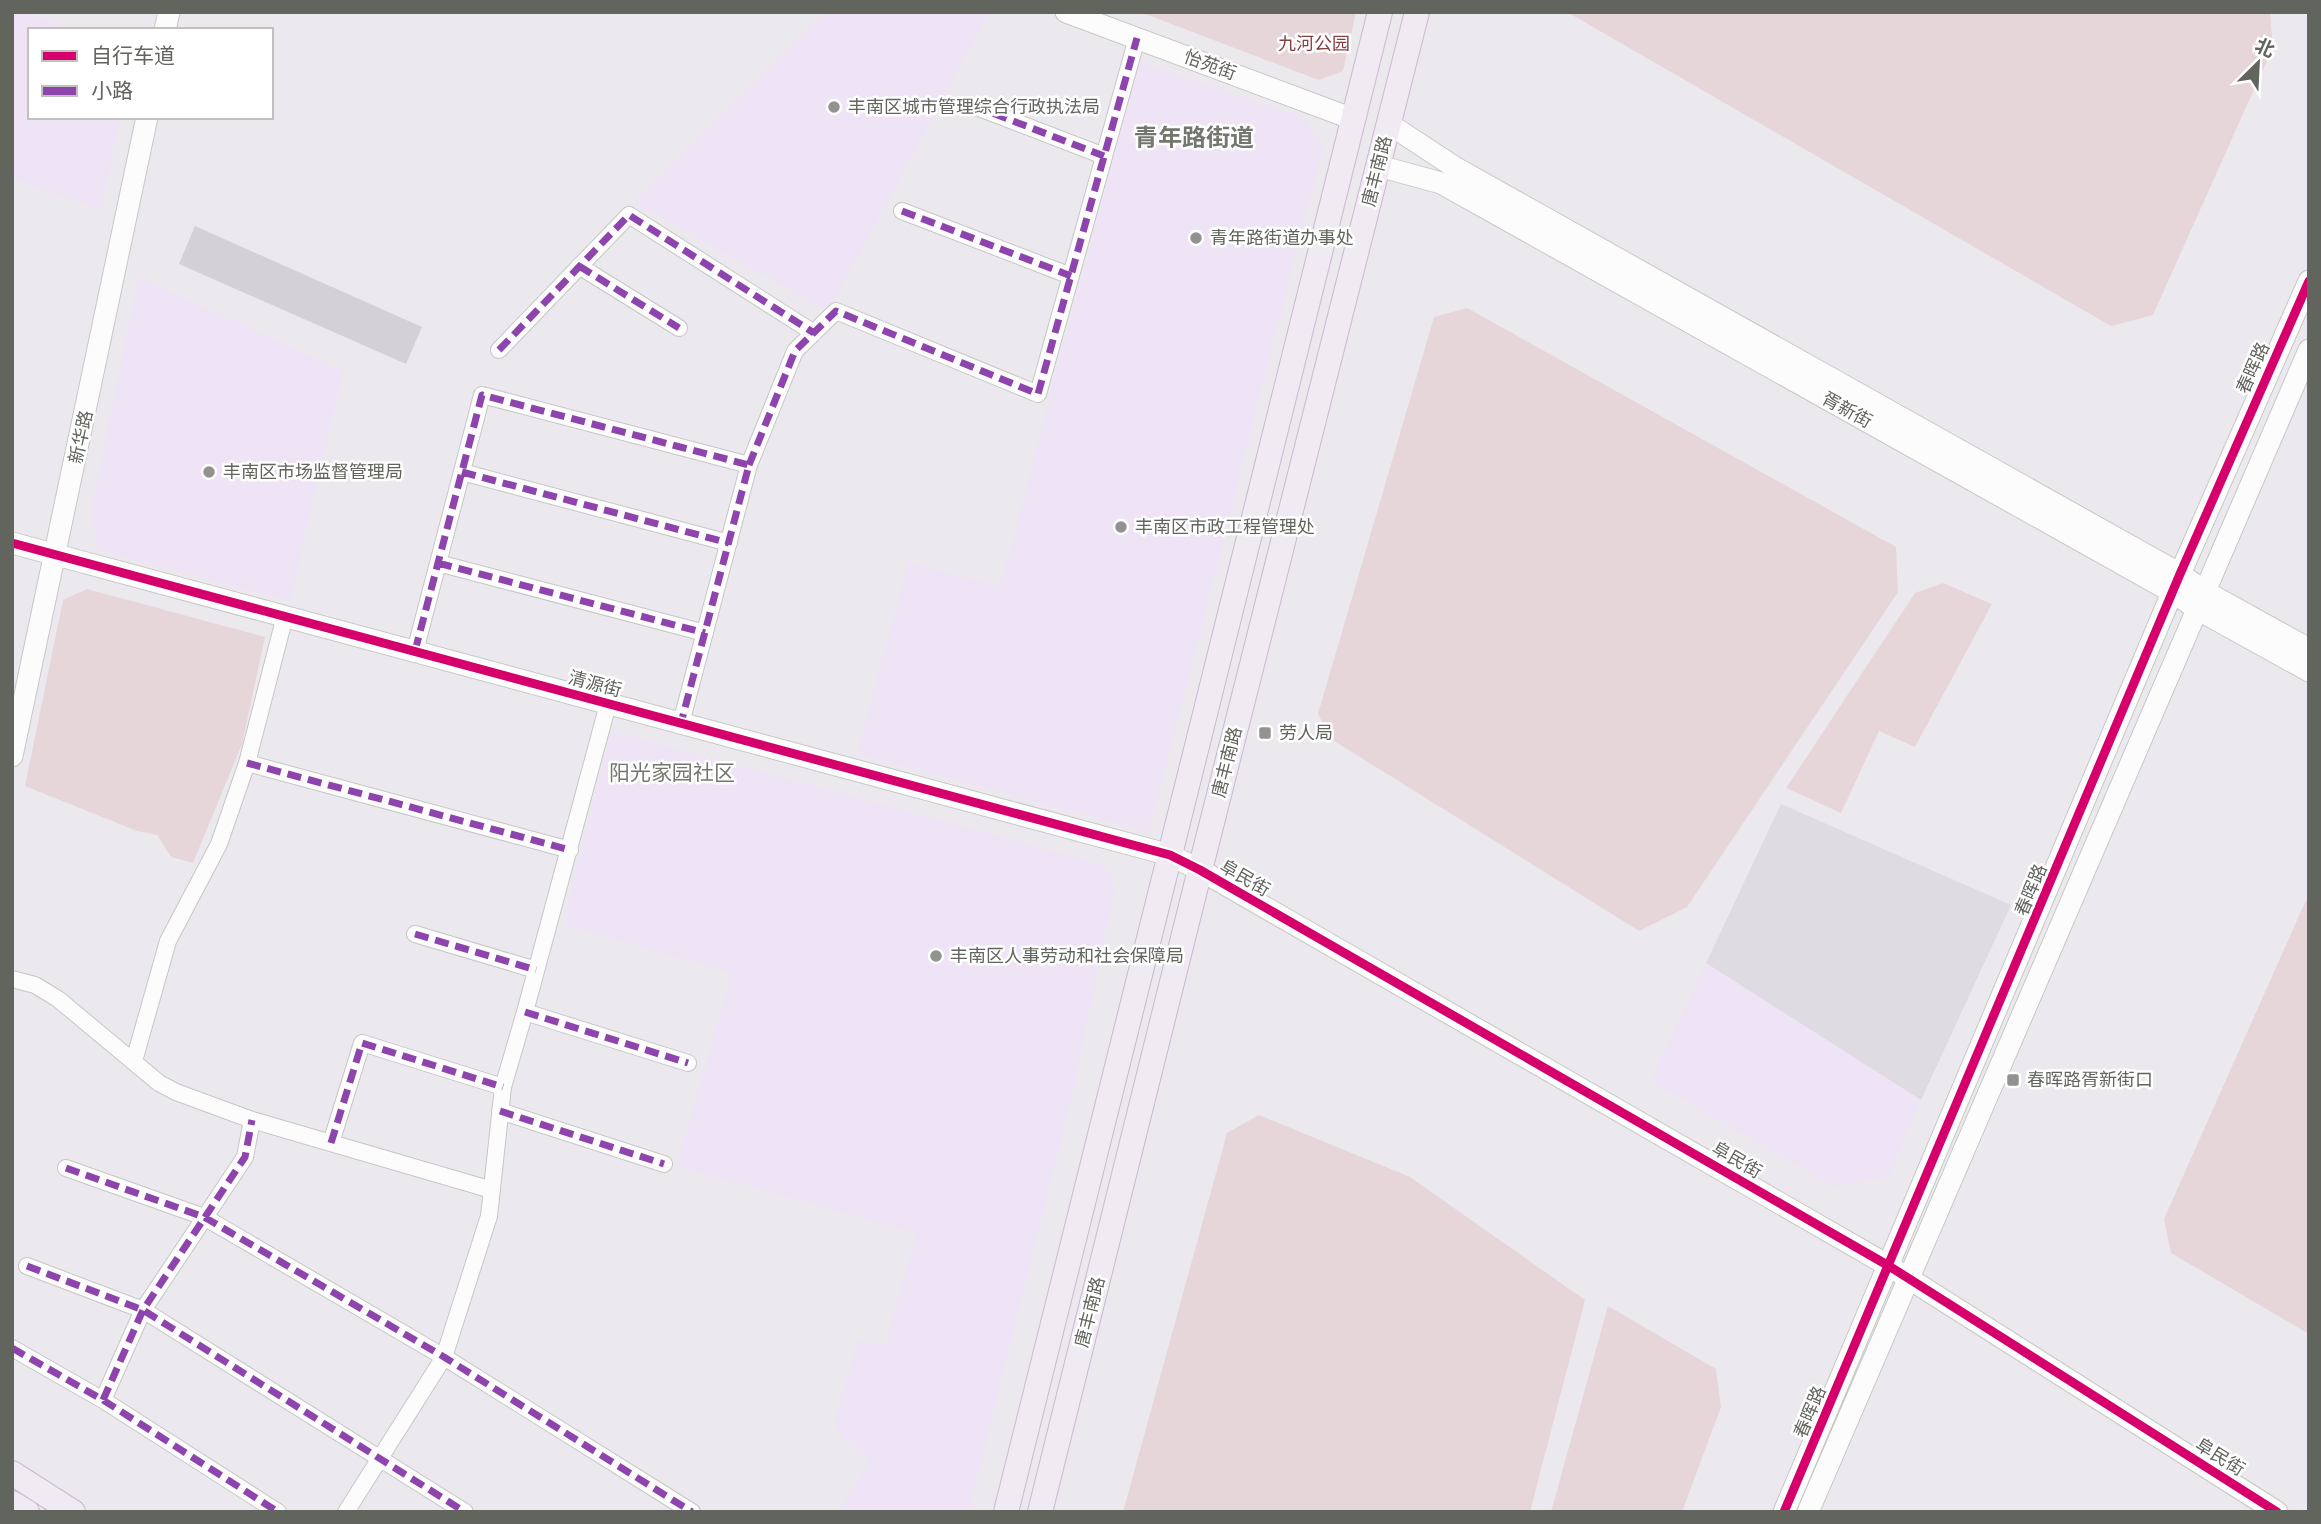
<svg xmlns="http://www.w3.org/2000/svg" width="2321" height="1524" font-family="Helvetica,'Noto Sans SC',sans-serif">
<rect width="100%" height="100%" fill="#ebe9ed"/>
<!-- commercial -->
<path fill="#efe4f5" d="M12,12H25L75,30H30V117H120L101,210L12,178Z
M826,12H990L828,312L634,202Z
M1138,63L1305,118L1323,147L1149,832L857,754L908,562L1000,587Z
M138,277L343,371L290,601L97,550L91,510Z
M611,731L1097,863L1112,873L1115,888L1070,1106L969,1512H837L870,1462L833,1426L858,1339L885,1346L916,1233L676,1166L732,973L562,924Z
M1706,963L1921,1100L1889,1176L1835,1187L1650,1081Z"/>
<!-- education -->
<path fill="#dfdbe2" d="M1781,804L2011,905L1921,1100L1706,963Z"/>
<!-- green -->
<path fill="#e7d6d9" d="M1140,12H1356L1343,71L1319,80Z
M1567,12H2270L2273,47L2153,315L2111,326Z
M1467,308L1896,547L1898,592L1687,907L1639,931L1331,739L1318,714L1434,317Z
M1943,583L1992,604L1915,747L1879,731L1841,813L1786,788L1915,593Z
M87,589L265,637L242,744L193,863L171,857L157,835L137,831L25,786L63,600Z
M2306,900H2309V1334L2171,1253L2164,1219Z
M1259,1115L1410,1177L1585,1300L1530,1512H1123L1227,1133Z
M1608,1306L1716,1369L1721,1407L1682,1512H1551Z"/>
<!-- building -->
<path fill="#d3d1d5" d="M195,226L422,327L406,364L179,264Z"/>
<g fill="none" stroke-linecap="round" stroke-linejoin="round">
<!-- street casing -->
<g stroke="#c7c6c7" stroke-width="18">
<path id="street" d="M974,106L1104,156
M902,211L1071,276
M579,266L679,328
M499,350L629,215L814,333
M749,465L795,351L836,311L1038,394L1137,38
M462,472L729,543
M438,563L705,633
M415,651L482,395L749,465L681,723
M247,763L570,850
M415,934L536,970
M12,979L35,985L58,999L159,1083L176,1092L252,1120L492,1190
M525,1012L688,1063
M134,1061L168,941L219,844L247,763L285,616
M500,1111L664,1164
M331,1143L362,1043L503,1087
M66,1168L204,1217L444,1357L692,1512
M27,1266L143,1310L465,1512
M12,1348L103,1400L278,1512
M103,1400L143,1310L245,1157L252,1120
M346,1512L444,1357L489,1216L503,1087L525,1012L608,704"/>
</g>
<!-- secondary casing -->
<g stroke="#c7c7c6" stroke-width="23">
<path id="secondary" d="M1066,12L1353,119
M165,30L169,12
M1389,124L1456,168L2180,574L2204,591L2309,649
M1379,166L1441,183L2174,593L2197,609L2309,671
M12,543L1170,855L1200,870L1889,1266L2277,1512
M12,756L147,117
M1784,1512L2180,574L2309,281
M1808,1512L2309,350"/>
</g>
<!-- primary casing -->
<g stroke="#c9b9d2" stroke-width="26">
<path id="primary" d="M12,1473L73,1512
M12,1503L27,1512
M1006,1512L1380,12
M1040,1512L1200,870L1417,12"/>
</g>
<!-- street -->
<use href="#street" stroke="#fcfcfc" stroke-width="16"/>
<!-- secondary -->
<use href="#secondary" stroke="#fcfcfc" stroke-width="21"/>
<!-- primary -->
<use href="#primary" stroke="#f0eaf2" stroke-width="24"/>
<!-- quiet -->
<path stroke="#8e44ad" stroke-width="7" stroke-dasharray="14 7" stroke-linecap="butt" d="M974,106L1104,156
M902,211L1071,276
M579,266L679,328
M499,350L629,215L814,333
M749,465L795,351L836,311L1038,394L1137,38
M462,472L729,543
M438,563L705,633
M415,651L482,395L749,465L681,723
M247,763L570,850
M415,934L536,970
M525,1012L688,1063
M500,1111L664,1164
M331,1143L362,1043L503,1087
M66,1168L204,1217L444,1357L692,1512
M27,1266L143,1310L465,1512
M12,1348L103,1400L278,1512
M103,1400L143,1310L245,1157L252,1120"/>
<!-- cycleway casing -->
<g stroke="#fff" stroke-width="13">
<path id="cycleway" d="M12,543L1170,855L1200,870L1889,1266L2277,1512
M1784,1512L2180,574L2309,281"/>
</g>
<!-- cycleway -->
<use href="#cycleway" stroke="#d6006c" stroke-width="9"/>
</g>
<!-- markers -->
<g fill="#929390" stroke="#fff" stroke-width="2.5">
<circle cx="834" cy="107" r="7"/>
<circle cx="1196" cy="238" r="7"/>
<circle cx="209" cy="472" r="7"/>
<circle cx="1121" cy="527" r="7"/>
<rect x="1258" y="726" width="14" height="14" rx="3.5"/>
<circle cx="936" cy="956" r="7"/>
<rect x="2006" y="1073" width="14" height="14" rx="3.5"/>
</g>
<g text-anchor="middle" dominant-baseline="central" stroke-width="5" stroke-linejoin="round" paint-order="stroke">
<!-- park labels -->
<g font-size="18" fill="#843f42" stroke="#fff">
<text x="1314" y="44">九河公园</text>
</g>
<!-- street labels -->
<g font-size="18" fill="#62655e" stroke="#fff">
<text transform="translate(1210 65) rotate(20)">怡苑街</text>
<text transform="translate(1377 171) rotate(-76)">唐丰南路</text>
<text transform="translate(2253 368) rotate(-66)">春晖路</text>
<text transform="translate(1847 410) rotate(29)">胥新街</text>
<text transform="translate(81 437) rotate(-78)">新华路</text>
<text transform="translate(595 684) rotate(15)">清源街</text>
<text transform="translate(1227 762) rotate(-76)">唐丰南路</text>
<text transform="translate(1245 878) rotate(30)">阜民街</text>
<text transform="translate(2031 890) rotate(-67)">春晖路</text>
<text transform="translate(1737 1160) rotate(30)">阜民街</text>
<text transform="translate(1090 1312) rotate(-76)">唐丰南路</text>
<text transform="translate(1810 1412) rotate(-67)">春晖路</text>
<text transform="translate(2220 1457) rotate(32)">阜民街</text>
</g>
<!-- poi labels -->
<g font-size="18" fill="#62655e" stroke="#fff" text-anchor="start">
<text x="848" y="107">丰南区城市管理综合行政执法局</text>
<text x="1210" y="238">青年路街道办事处</text>
<text x="223" y="472">丰南区市场监督管理局</text>
<text x="1135" y="527">丰南区市政工程管理处</text>
<text x="1279" y="733">劳人局</text>
<text x="950" y="956">丰南区人事劳动和社会保障局</text>
<text x="2027" y="1080">春晖路胥新街口</text>
</g>
<!-- quarter labels -->
<g font-size="21" fill="#74776f" stroke="#fff">
<text x="672" y="772">阳光家园社区</text>
</g>
<!-- district labels -->
<g font-size="24" font-weight="bold" fill="#74776f" stroke="#fff">
<text x="1194" y="137">青年路街道</text>
</g>
</g>
<!-- border -->
<rect width="2321" height="1524" fill="none" stroke="#62655e" stroke-width="28"/>
<!-- legend -->
<rect x="28" y="28" width="245" height="91" fill="#ffffff" stroke="#c0c1bf" stroke-width="2"/>
<rect x="42" y="51" width="35" height="10" fill="#d6006c" stroke="#c0c1bf" stroke-width="2"/>
<text x="91" y="63" font-size="21" fill="#62655e">自行车道</text>
<rect x="42" y="86" width="35" height="10" fill="#8e44ad" stroke="#c0c1bf" stroke-width="2"/>
<text x="91" y="98" font-size="21" fill="#62655e">小路</text>
<!-- north arrow -->
<g transform="translate(2258 63) rotate(24)" stroke="#ffffff" stroke-width="5" paint-order="stroke">
<path d="M0-5L12 26L0 18L-12 26Z" fill="#62655e"/>
<text y="-10" font-size="19" font-weight="bold" text-anchor="middle" fill="#62655e">北</text>
</g>
</svg>
